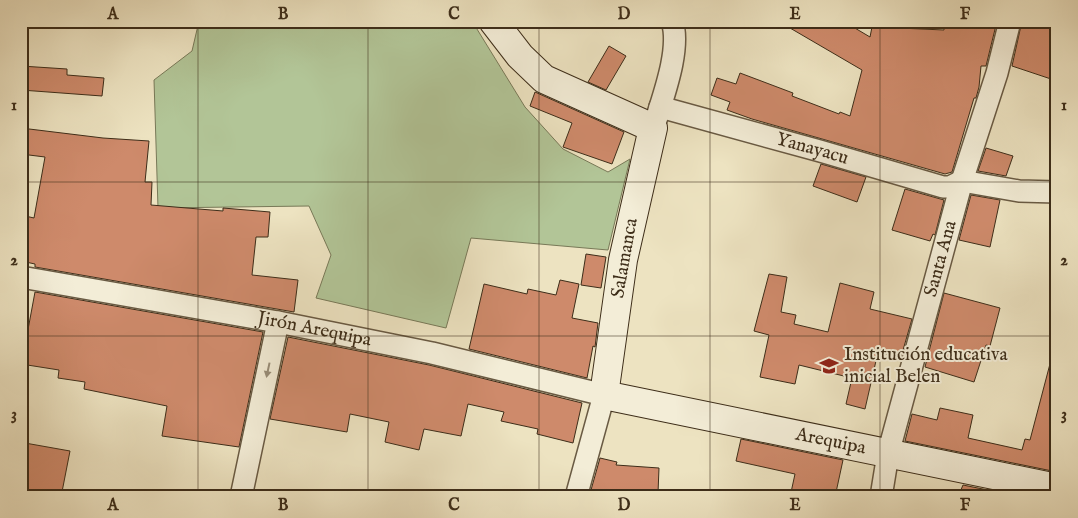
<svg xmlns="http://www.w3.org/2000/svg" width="1078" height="518" font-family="'IM FELL English',serif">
<rect width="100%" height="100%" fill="#ede3c1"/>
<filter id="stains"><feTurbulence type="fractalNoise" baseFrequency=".004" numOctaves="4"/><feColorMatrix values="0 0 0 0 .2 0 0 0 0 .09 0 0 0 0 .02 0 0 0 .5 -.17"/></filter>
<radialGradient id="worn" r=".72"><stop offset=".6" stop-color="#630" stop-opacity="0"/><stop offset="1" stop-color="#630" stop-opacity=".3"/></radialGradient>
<!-- green -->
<path fill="#b2c597" stroke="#787958" d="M199,21H472L525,107L563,149L608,172L630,159L608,250L471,238L446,328L316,298L331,255L309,206L158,208L154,80L192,51Z"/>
<!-- building -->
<path fill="#ce8a6b" stroke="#3d2d19" d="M778,21H843L870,37L873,22L899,28L944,30V21H997L986,66H981L979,87L976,98H974L952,172L945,174L752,119L727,110L730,102L711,95L717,78L736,84L740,73L793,93L792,96L839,114L840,112L850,116L862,70Z
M1022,21H1057V81L1012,66Z
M609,46L626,56L606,90L588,82Z
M21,66L67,69V75L104,78L102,96L21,90Z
M535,92L624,132L612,164L563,147L572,123L530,106Z
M21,128L103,138L149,141L145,182H152L151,205L223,211V208L270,212L268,237H256L252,275L298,280L294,312L35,267V264L21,261V215L34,218L45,157L21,154Z
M986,148L1013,156L1006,176L978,171Z
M821,164L866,177L857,202L813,186Z
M905,189L944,200L935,235L933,234L930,241L892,230Z
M971,195L1000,200L990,247L959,240Z
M586,254L606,257L601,288L581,285Z
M769,274L787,277L781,312L796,315L794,324L828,332L840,283L874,292L870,309L912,319L901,357L878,352L865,409L846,404L852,378L799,365L795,384L760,377L769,335L754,331Z
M560,280L579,284L572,318L598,323L595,347L593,346L587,378L469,349L484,284L527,294L528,289L556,295Z
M35,292L263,332L239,447L162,436L167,406L84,389L85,382L58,378L59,370L21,364V334L27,335Z
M944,293L1000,308L990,346L986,345L974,382L925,367Z
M288,337L429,365L582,403L573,443L537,434L538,429L501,421L504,412L468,404L461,436L424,429L419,450L385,442L389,422L350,414L347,432L270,419Z
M1051,360H1057V472L905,441L912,414L937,420L940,408L973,415L968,438L1022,450L1025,439L1030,440Z
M741,439L843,460L835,497H790L795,474L736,461Z
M25,443L70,451L61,497H21V462Z
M600,458L617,462L616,465L659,468L658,493L611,490L610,494L591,490Z
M963,485L1022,497H958Z"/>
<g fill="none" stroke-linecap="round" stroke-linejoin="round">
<!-- minor casing -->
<g stroke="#695a43" stroke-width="24">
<g id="minor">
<path id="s1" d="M660,107L820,151L943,187H950L962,181L1019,191L1057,192"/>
<path d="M656,120C664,94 681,48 672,21"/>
<path id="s2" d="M21,277L278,322L432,353L604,395L576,497"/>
<path d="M241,497L278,322"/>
<path id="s3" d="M881,497L888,454L962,181L997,73L1010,21"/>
</g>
</g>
<!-- secondary casing -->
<g stroke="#3d2d19" stroke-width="30">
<g id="secondary">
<path id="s4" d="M493,21L520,56L544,79L653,128L623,260L604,395L1057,488"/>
</g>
</g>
<!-- minor -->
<use href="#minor" stroke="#f3edd7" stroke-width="21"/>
<!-- secondary -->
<use href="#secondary" stroke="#f3edd7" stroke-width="28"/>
</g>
<!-- one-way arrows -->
<defs><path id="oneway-solid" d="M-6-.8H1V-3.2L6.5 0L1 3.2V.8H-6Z" transform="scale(1.25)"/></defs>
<use fill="#988d78" href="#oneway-solid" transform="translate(268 370) rotate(102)"/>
<!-- grid -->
<path fill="none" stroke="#3d2d19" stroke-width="1" stroke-opacity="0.55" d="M198,21V497M368,21V497M539,21V497M710,21V497M880,21V497M21,182H1057M21,336H1057"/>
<!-- icons -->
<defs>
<g id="school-bare" transform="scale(1.5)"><path d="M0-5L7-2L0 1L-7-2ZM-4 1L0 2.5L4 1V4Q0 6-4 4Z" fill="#8f2418" stroke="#f3edd7" stroke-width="2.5" paint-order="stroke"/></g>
</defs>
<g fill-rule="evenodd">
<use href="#school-bare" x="829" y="366"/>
</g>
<g text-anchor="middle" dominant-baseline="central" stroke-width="4" stroke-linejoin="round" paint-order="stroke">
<!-- street labels -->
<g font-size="19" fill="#3d2d19" stroke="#f3edd7">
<text stroke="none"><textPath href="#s1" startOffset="158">Yanayacu</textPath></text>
<text transform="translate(625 258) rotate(-80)">Salamanca</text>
<text stroke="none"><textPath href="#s3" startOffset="246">Santa Ana</textPath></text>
<text stroke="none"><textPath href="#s2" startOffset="298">Jirón Arequipa</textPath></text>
<text stroke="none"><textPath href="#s4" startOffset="700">Arequipa</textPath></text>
</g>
<!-- poi labels -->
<g font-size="19" fill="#3d2d19" stroke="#f3edd7" text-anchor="start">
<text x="844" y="355">Institución educativa<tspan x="844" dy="22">inicial Belen</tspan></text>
</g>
</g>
<!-- margin -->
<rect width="1078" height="518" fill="none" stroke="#ede3c1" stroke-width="55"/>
<rect x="28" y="28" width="1022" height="462" fill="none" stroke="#3d2d19" stroke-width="2"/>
<g font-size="16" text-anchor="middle" font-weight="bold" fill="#3d2d19">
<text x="113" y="19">A</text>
<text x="283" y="19">B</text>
<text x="454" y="19">C</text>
<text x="624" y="19">D</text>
<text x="795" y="19">E</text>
<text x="965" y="19">F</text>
<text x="14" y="110">1</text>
<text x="1064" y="110">1</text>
<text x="14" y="265">2</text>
<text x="1064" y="265">2</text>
<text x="14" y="419">3</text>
<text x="1064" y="419">3</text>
<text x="113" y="510">A</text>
<text x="283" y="510">B</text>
<text x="454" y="510">C</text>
<text x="624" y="510">D</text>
<text x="795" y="510">E</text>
<text x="965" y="510">F</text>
</g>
<rect width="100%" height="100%" filter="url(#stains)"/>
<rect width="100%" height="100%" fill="url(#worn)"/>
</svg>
